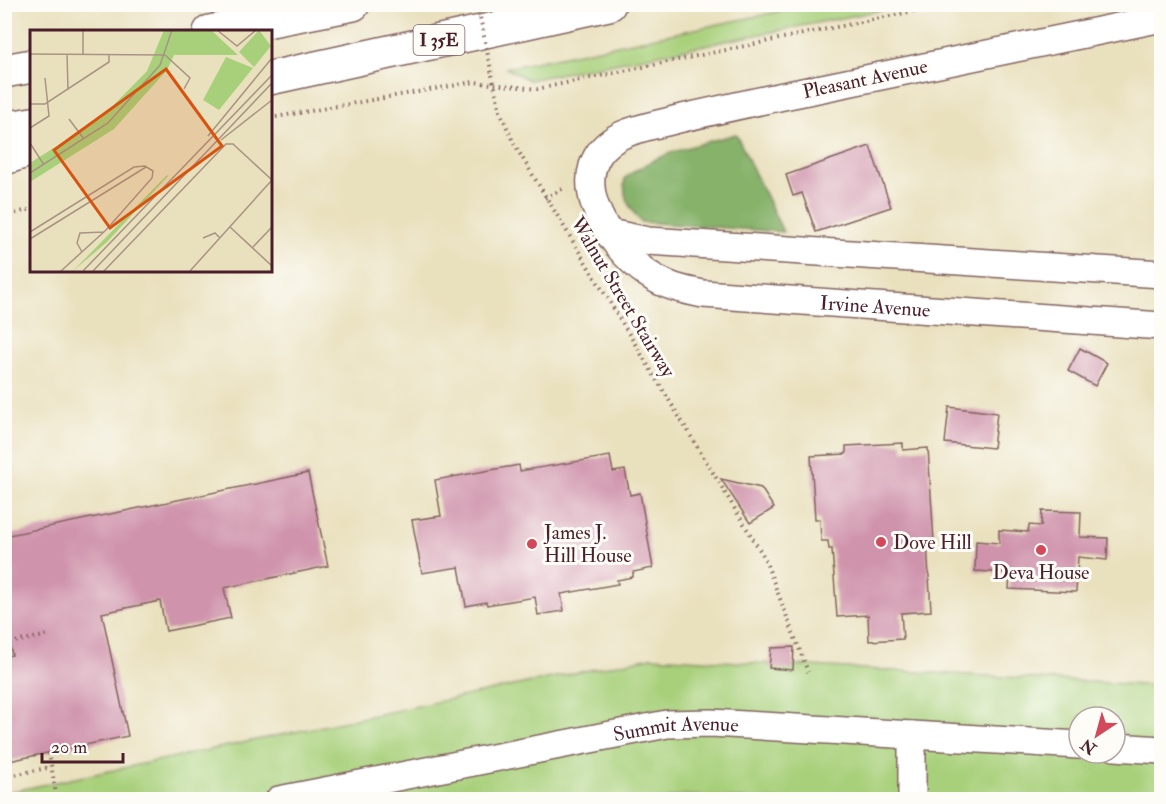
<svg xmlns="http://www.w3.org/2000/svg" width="1166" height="804" font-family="'IM FELL Double Pica',serif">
<rect width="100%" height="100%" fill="#fdfcf7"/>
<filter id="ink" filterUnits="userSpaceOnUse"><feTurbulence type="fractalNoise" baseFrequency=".0167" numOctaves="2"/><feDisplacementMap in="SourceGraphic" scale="12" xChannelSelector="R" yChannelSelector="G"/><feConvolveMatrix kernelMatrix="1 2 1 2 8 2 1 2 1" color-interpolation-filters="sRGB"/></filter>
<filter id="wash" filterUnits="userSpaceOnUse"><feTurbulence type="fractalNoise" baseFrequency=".008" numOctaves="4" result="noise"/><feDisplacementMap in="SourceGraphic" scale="24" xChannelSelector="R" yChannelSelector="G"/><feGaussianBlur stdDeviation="1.35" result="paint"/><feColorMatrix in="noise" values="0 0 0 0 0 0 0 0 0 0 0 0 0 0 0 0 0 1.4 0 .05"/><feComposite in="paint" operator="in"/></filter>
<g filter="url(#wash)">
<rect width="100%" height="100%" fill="#e9e0bd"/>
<!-- green -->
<path fill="#a8d07a" stroke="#797852" stroke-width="1.5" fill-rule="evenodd" d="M811,5H907L529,80L506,68Z
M651,657L1161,686V799L759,800L685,795L660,800H5L4,793ZM1079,717H1115V753H1079Z"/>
<!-- forest -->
<path fill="#86b26a" stroke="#68684a" stroke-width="1.5" d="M736,134L783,232L641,222C629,207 622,197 625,178C658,152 697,145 736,134Z"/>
<g id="blocks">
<!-- building -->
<path fill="#cf93ab" d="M870,146L891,207L816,232L802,193L793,196L786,175Z
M1080,348L1107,363L1095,386L1068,371Z
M949,407L997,413L993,448L945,443Z
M903,443V450L928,448L934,542L927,543L931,611L901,613L903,639L869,641L868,615L837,617L832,549H829L828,541H821L820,519H815L811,456L846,454V446Z
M610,456L613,472L625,470L630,495L640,493L653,568L633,572V577L617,580L618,584L561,594L564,611L538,615L535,597L487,605L486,602L466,606L459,567L422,573L412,520L441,516L435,480L519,465L520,471Z
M308,473L328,566L224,588L231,618L166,631L160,601L102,613L128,736L4,762V656L12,655L4,618V536Z
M721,479L761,488L774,508L750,523Z
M1042,511L1081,512L1080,537L1108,538L1107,560L1078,557L1076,592L1009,589L1010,573L975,571L976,541L999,543V530L1028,532L1029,525L1041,526Z
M794,647L793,670L769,668L771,648Z"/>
</g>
</g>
<g filter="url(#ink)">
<use href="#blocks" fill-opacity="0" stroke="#82635e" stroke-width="1.5"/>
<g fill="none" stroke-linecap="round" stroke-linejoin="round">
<!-- minor casing -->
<g stroke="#82635e" stroke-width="30">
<g id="minor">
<path id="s1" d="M1162,18C1040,43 919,68 798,93C758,101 718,110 678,119C660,124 639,127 622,135C557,167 607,246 648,274C665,286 683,290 703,294L1162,326"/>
<path d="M609,233L648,241L1162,274"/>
<path d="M912,735V800"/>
<path d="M1115,747L1162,750"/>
<path id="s2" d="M279,800L667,724L711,723L1079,745"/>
</g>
</g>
<!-- highway casing -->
<g stroke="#82635e" stroke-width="36">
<path id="highway" d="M210,32L353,4
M4,71L32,66
M270,78L609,4
M4,129L32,124
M4,158L32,149"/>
</g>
<!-- path -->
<path stroke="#82635e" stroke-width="4" stroke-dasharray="1.5 4.5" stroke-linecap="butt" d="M492,75L500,111L514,144L764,557L808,672
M270,118L474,82L537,89L948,4
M545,198L566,187
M4,216L32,209
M4,644L49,635
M49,753L57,800
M4,777L51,767"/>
<!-- minor -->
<use href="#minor" stroke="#fff" stroke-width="27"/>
<!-- highway -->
<use href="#highway" stroke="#fff" stroke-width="33"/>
<!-- path-bridge -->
<path stroke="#82635e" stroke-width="4" stroke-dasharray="1.5 4.5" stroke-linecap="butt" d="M479,12L492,75"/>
</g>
</g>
<!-- markers -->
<g fill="#d1495b" stroke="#fdfcf7" stroke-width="2">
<circle cx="881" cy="542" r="6"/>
<circle cx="532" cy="544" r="6"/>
<circle cx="1041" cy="550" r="6"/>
</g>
<g text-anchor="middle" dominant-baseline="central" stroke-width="6" stroke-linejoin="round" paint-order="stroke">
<!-- shield labels -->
<rect fill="#fdfcf7" stroke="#806168" stroke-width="1.5" x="413.5" y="25" width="51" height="30" rx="4.5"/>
<g font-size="18" font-weight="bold" fill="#4a1f2b">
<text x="439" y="40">I 35E</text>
</g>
<!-- street labels -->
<g font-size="20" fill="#4a1f2b" stroke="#fdfcf7">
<text transform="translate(865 79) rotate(-12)">Pleasant Avenue</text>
<text transform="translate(623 297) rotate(59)">Walnut Street Stairway</text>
<text stroke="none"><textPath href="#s1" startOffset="956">Irvine Avenue</textPath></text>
<text stroke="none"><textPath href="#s2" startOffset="404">Summit Avenue</textPath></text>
</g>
<!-- poi labels -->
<g font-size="20" fill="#4a1f2b" stroke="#fdfcf7" text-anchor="start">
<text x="544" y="532">James J.<tspan x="544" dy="23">Hill House</tspan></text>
<text x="893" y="542">Dove Hill</text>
<text x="1041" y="572" text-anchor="middle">Deva House</text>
</g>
</g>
<!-- overview -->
<g transform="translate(30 30)">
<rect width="242" height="242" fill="#e9e0bd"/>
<path d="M134,0H181L208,25H144L137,40L84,99L0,152V133L71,88L117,41ZM229,0L241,16L224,37L209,22ZM196,27L223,38L189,80L173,70ZM139,145L77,212L43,241L136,146Z" fill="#a8d07a"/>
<path fill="none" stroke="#a99383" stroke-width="1.5" d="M187,0L207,16L226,0M0,24L135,25M37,24L38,60M53,24V0M135,25L160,48L154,59M0,74H15L79,32V25M39,89L54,109M0,98L19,86L15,48M178,106L242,28M191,110L242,70M0,113L14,135M0,143L78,93L130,35L142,0M200,197L242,236M0,202L104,137L115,136L123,141L122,148L76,200L31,241M173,208L185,203L190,208M0,209L116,137M223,217L242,197M52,222L47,213L50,203L74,202M53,241L242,45M63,241L242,53M74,241L196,114H203L242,150M160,241L242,150"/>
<path fill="#d8530f" fill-opacity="0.15" stroke="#d8530f" stroke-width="3" d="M136,39L192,116L80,198L24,120Z"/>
<rect width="242" height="242" fill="none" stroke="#4a1f2b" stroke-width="3"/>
</g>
<!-- margin -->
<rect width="1166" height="804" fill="none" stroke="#fdfcf7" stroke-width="24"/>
<!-- north arrow -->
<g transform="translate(1097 735) rotate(216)"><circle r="28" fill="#fdfcf7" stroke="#b5a4a5" stroke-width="1.5"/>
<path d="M0-4.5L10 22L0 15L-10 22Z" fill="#d1495b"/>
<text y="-9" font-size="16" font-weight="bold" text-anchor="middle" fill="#4a1f2b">N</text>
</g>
<!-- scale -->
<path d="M42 753v9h81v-9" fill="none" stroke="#4a1f2b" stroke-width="3"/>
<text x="51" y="753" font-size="18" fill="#4a1f2b" stroke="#fdfcf7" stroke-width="4.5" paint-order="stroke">20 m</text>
</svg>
